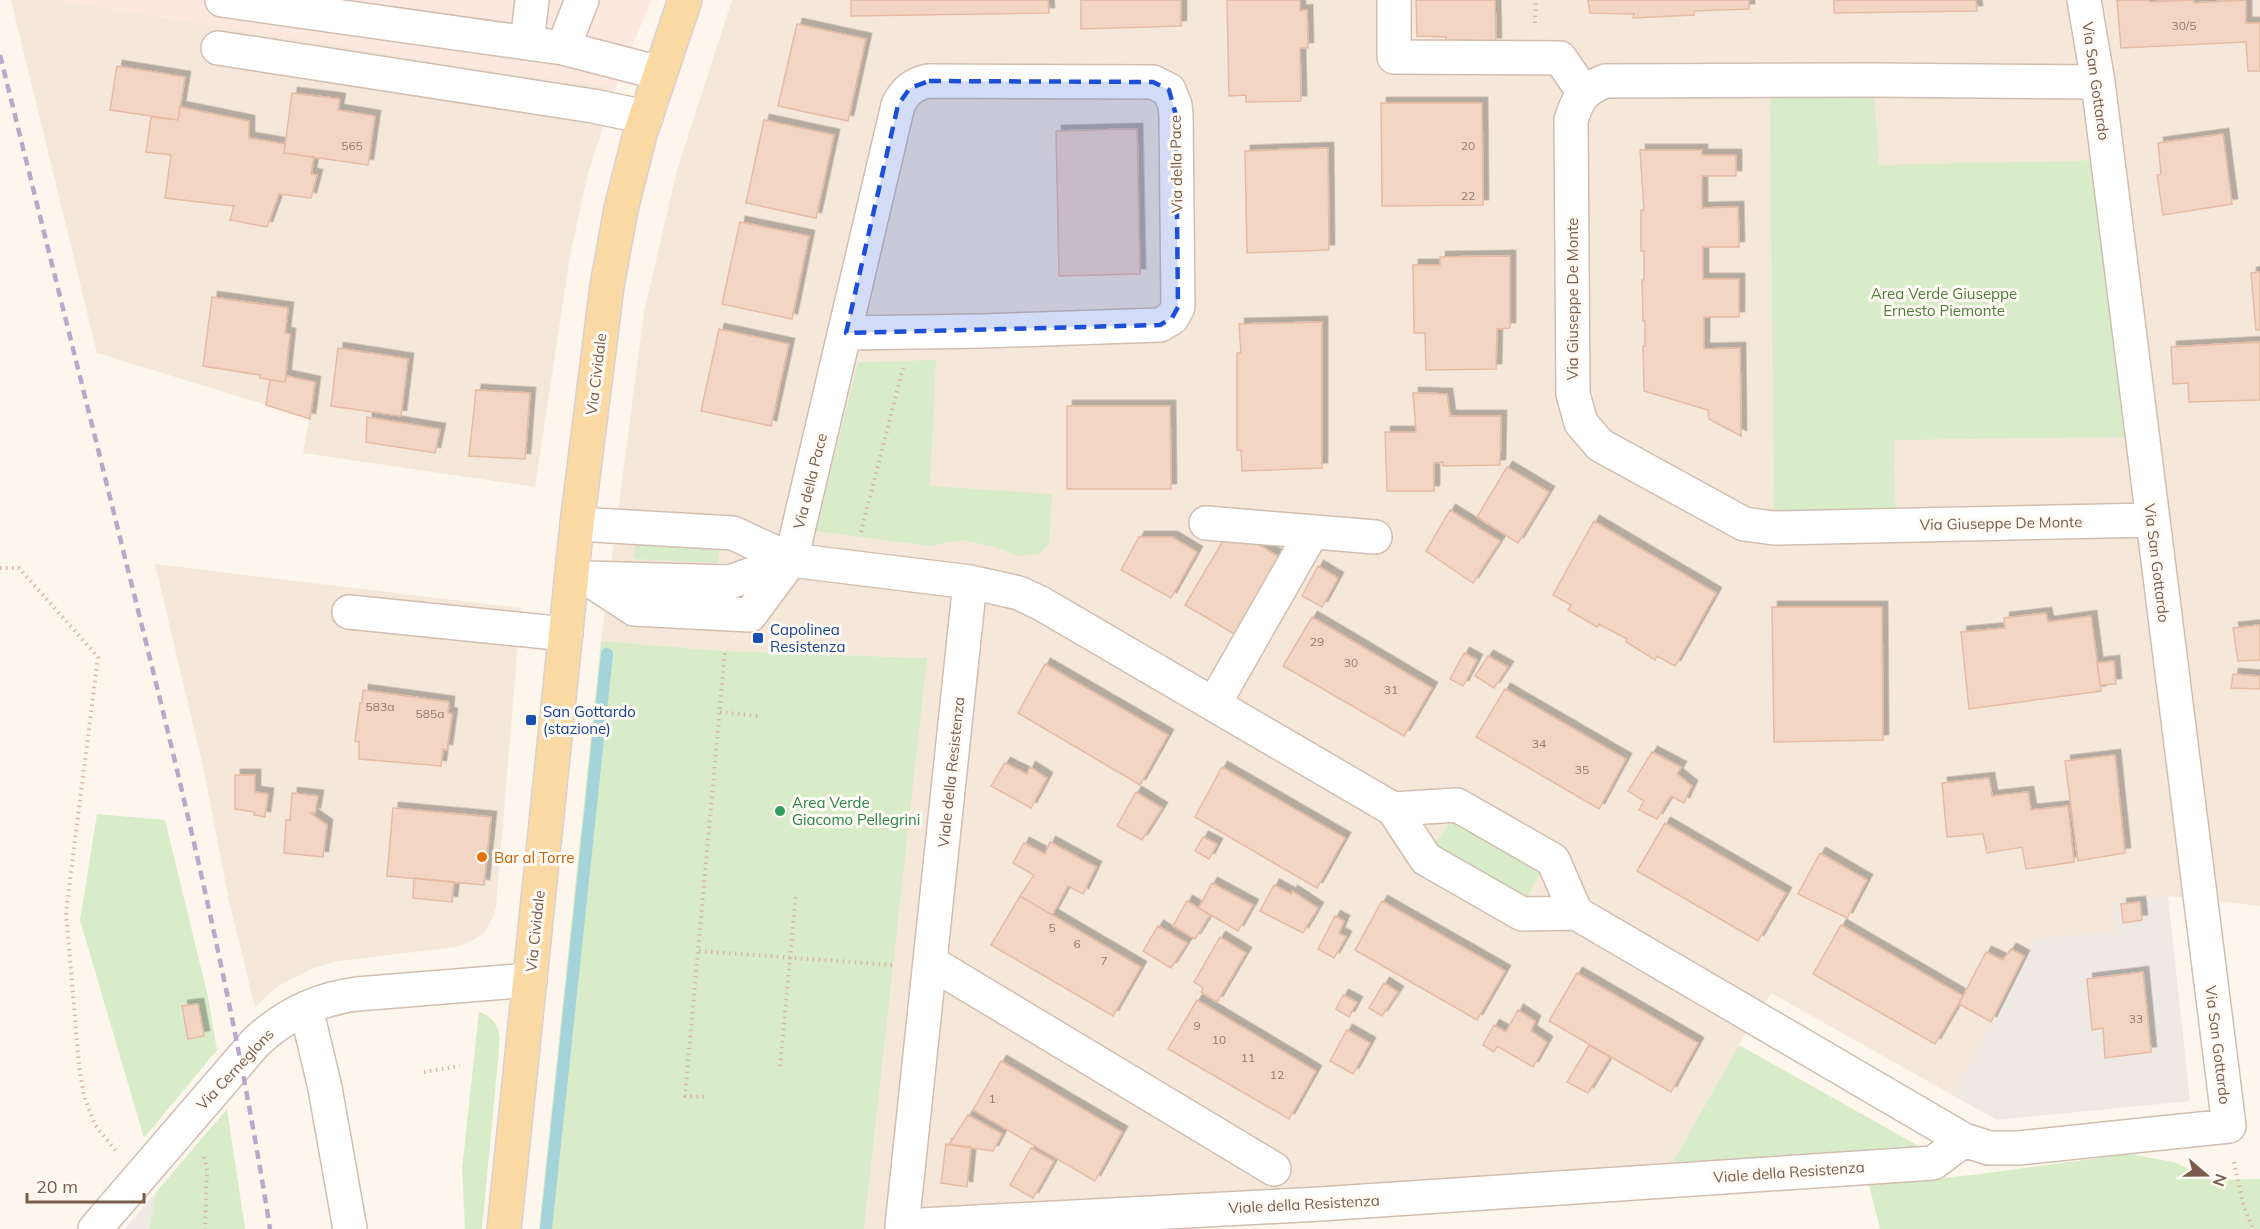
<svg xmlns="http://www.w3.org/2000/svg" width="2260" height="1229" font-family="Mulish,sans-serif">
<defs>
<filter id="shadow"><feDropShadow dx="5.5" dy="-5.5" stdDeviation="0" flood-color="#0004"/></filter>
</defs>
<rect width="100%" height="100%" fill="#fdf6ec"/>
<!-- residential -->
<path fill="#f5e8da" d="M11,0H57L509,73L616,87L588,173L570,256L535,487L303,453L309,418L97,353Z
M732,0H2260V906L2168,896L2113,902L2117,933L2036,938L1954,1096L1771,993L1739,1045L1671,1165L1114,1229H864L926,658L725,651L601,641L644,312L677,170Z
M155,564L521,608L496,906L494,916L484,933L473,940L457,947L338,961L313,968L275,988L255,1008L229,901L204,771Z"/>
<!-- commercial -->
<path fill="#fde8e0" d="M57,0H651L616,87L509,73Z"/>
<!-- industrial -->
<path fill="#efe9e4" d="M2168,896L2190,1101L1997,1120L1954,1096L2036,938L2117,933L2113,902Z
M156,1192L149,1229H125Z"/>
<!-- green -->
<path fill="#d8ecc9" d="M1770,80H1873L1879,165L2107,160L2142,437L1894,440L1896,525L1774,528Z
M936,360L930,486L1052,494L1049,544L1039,554L1019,556L995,547L962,540L929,546L816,531L858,362Z
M635,543L719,547L718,563L634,559Z
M601,641L725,651L927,658L864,1229H539Z
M97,814L165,820L208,997L217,1050L144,1138L80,920Z
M1453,816L1543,869L1524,902L1433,848Z
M479,1012C493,1017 498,1024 500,1039L482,1229H465L462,1169Z
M1739,1045L1926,1150L1671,1165Z
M227,1109L245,1229H149L156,1192Z
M2129,1154L2174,1162L2212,1180L2260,1179V1229H1880L1869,1185L1972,1175Z"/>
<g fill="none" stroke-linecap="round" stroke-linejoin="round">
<!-- stream -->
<path stroke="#a5d3da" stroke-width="12" d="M546,1229L607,654"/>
</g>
<!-- building -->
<path fill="#f3d5c3" stroke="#e6bba3" stroke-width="1.5" filter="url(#shadow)" d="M851,0H1048L1049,13L851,16Z
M1081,0H1181V26L1081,29Z
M1227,0H1300V11L1307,10L1308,48H1300L1301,101L1246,102V95L1229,96Z
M1416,0H1495L1496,43L1446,44V37L1417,36Z
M1588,0H1749V9L1694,11V15L1633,18L1634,14L1590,13Z
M1834,0H1976L1977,11L1834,13Z
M2117,0H2149V2L2194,0V3L2246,0V23H2260V71H2248L2246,42L2121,48Z
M797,24L866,39L848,121L778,106Z
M117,66L185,77L178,120L110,110Z
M292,93L340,99L338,110L375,116L368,165L284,153Z
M1381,103H1482L1483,205L1382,206Z
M180,107L249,121V138L285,144L284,153L314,157L311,174L317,175L311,198L279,194L267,227L230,220L234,206L165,198L171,155L146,152L151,117L178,120Z
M764,120L834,135L816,218L746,203Z
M1137,129L1140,274L1059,276L1056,131Z
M2223,134L2232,204L2163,215L2157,175L2161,174L2158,143Z
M1328,148L1329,250L1247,253L1245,151Z
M1640,150H1702V155H1736V176H1702V208L1738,207L1739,247H1703V279H1739V317H1704V349L1740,348L1741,436L1709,419L1708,410L1644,391L1643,346H1645V321H1643L1642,280H1644V251H1641V210H1644Z
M740,222L809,236L792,319L722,304Z
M1510,256V328L1497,329L1496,369L1426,370L1425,333H1414L1413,265H1440V257Z
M2260,272V330H2256L2251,273Z
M212,297L288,308L285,333L290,334L285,382L260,378V375L203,366Z
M1322,322V468L1242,471L1241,450H1237V353H1241L1239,324Z
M719,329L789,344L771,426L701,411Z
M2260,342V400L2189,402L2188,383L2173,384L2171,347Z
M338,348L408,359L401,416L331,406Z
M286,376L315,382L310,419L266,405L270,380L285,382Z
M476,390L530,393L525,459L469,456Z
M1413,393L1447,394L1450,416H1501L1500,465L1443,466V462L1434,463V491H1387L1385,432H1416Z
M1067,406H1170L1171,489H1067Z
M367,417L440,429L435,453L366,442Z
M1507,467L1549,492L1518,543L1477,517Z
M1450,510L1500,541L1473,583L1426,551Z
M1594,521L1716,593L1675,666L1657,656L1655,660L1626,642L1627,639L1599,624L1597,627L1568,610L1571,605L1553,595Z
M1227,534H1240L1281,558L1236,635L1185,605Z
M1139,537H1172L1197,552L1171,598L1121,570Z
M1318,566L1338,578L1322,607L1302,596Z
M1772,607H1882L1883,740L1774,742Z
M2046,613L2048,622L2091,616L2101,691L1969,709L1961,632L2005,628L2004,618Z
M1312,617L1432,688L1404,736L1283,666Z
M2260,625V660L2238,661L2233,628Z
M1464,653L1477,660L1463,686L1450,679Z
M1488,656L1508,667L1494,688L1475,676Z
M2114,661L2116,684L2100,685L2097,663Z
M1045,664L1168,735L1140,785L1018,713Z
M2233,674L2260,676V689L2231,688Z
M1505,689L1626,759L1599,809L1476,737Z
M363,690L449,702L448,713L452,714L447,750L443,749L441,766L359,759V742L355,741L360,703H362Z
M1652,752L1681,767L1677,774L1692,786L1684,803L1671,796L1657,819L1639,810L1644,801L1628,791Z
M2115,755L2125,853L2078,861L2065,761Z
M1005,763L1027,774L1030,767L1047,778L1031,808L991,786Z
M1222,767L1345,838L1317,888L1195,817Z
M235,775H255V792L268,794L265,817L254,815L255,812L235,809Z
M1989,778L1992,796L2028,792L2031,810L2068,806L2074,862L2026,869L2022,847L1987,853L1983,834L1947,837L1942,783Z
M1136,792L1162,808L1142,840L1117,826Z
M292,793L318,796L315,813H310L327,825L323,857L284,853L286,820H290Z
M393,808L491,817L484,885L387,876Z
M1665,823L1786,893L1758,941L1637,871Z
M1203,837L1217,844L1209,859L1195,851Z
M1050,842L1096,867L1083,894L1068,886L1052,915L1020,896L1034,875L1013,863L1024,843L1045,854Z
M1820,853L1867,880L1847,918L1798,894Z
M414,878L454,882L452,902L413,898Z
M1212,883L1253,905L1238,931L1199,908Z
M1274,885L1291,894L1292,891L1318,908L1303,933L1260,911Z
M1020,896L1141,967L1113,1016L991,945Z
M1187,901L1210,915L1195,939L1173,926Z
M1382,901L1505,971L1477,1020L1355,950Z
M2140,902L2142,920L2123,923L2121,904Z
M1335,916L1344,921L1339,933L1346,937L1334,958L1318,949Z
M1841,925L1963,996L1935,1044L1813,974Z
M1158,926L1187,943L1171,968L1143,951Z
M1220,937L1246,953L1217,1002L1201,992L1203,988L1194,982Z
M2011,949L2024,956L1991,1022L1959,1004L1986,952L2003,960Z
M2143,972L2151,1052L2105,1058L2103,1028L2092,1030L2087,979Z
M1577,973L1698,1043L1671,1092L1549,1021Z
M1384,983L1398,992L1382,1016L1369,1008Z
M1343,995L1357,1002L1349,1017L1336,1009Z
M1197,1000L1316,1071L1289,1119L1168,1049Z
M198,1004L204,1036L188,1039L182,1006Z
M1518,1010L1535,1021L1531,1031L1547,1042L1533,1067L1497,1046L1494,1052L1483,1045L1494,1025L1506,1032Z
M1347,1030L1370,1043L1353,1074L1330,1061Z
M1589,1045L1610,1057L1588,1093L1567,1082Z
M1001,1061L1122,1132L1095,1181L973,1110Z
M968,1115L1002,1134L993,1151L949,1145Z
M946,1144L971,1147L967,1187L941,1183Z
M1031,1148L1054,1161L1033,1198L1010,1185Z"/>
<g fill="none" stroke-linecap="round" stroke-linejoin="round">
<!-- minor casing -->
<g stroke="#d1beb0" stroke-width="36">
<path id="minor" d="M222,0L563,48L660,73
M1394,0V57L1560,58L1584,93
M527,43L532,0
M218,48L593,106L646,117
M563,48L582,0
M2098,82L1873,80L1605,81C1583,90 1578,98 1571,120L1573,394L1581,423L1600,445L1744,524L1774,528L2151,520
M1206,523L1375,537
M577,524L733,533L791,560L970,582L1019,593L1042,604L1393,809L1426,859L1522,914L1576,913L1964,1140L1989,1148H2019L2229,1126L2098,82L2084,0
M587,578L634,609L750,615L791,560L898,105C905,91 913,84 929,81L1153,82L1169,90L1175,105L1176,115L1178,307L1172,318L1160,325L983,331L846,333
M587,578L730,582L791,560
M970,582L902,1226L1320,1204L1933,1163L1964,1140
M349,612L566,634
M1214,704L1312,532
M1393,809L1457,805L1553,860L1576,913
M930,962L1274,1169
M306,1008L325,1088L350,1229
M95,1229L255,1043C283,1016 318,999 357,994L530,980"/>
</g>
<!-- major casing -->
<g stroke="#dad1cd" stroke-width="36">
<path id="major" d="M504,1229L577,524L607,286L621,209L640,134L685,0"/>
</g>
<!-- path -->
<path stroke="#d9b8a5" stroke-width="4" stroke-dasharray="1.5 4.5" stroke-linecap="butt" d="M1535,23L1536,0
M861,532L903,368
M0,568H19L98,657L66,912L79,1066L84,1096L95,1125L116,1151
M720,712L758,716
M699,951L893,965
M780,1066L796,894
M424,1072L460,1066
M704,1097L685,1096L725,651
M204,1157L207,1168L205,1229
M2234,1162L2244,1207L2253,1229"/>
<!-- minor -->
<use href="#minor" stroke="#fff" stroke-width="33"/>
<!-- major -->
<use href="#major" stroke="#fbd9a5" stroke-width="33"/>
<!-- rail -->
<path stroke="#b9a8c9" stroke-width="4.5" stroke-dasharray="9 6" stroke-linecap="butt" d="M0,55C42,225 85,396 127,566C182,786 235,1005 270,1229"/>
</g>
<!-- marked area -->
<path fill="#1d4ed8" fill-opacity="0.2" stroke="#1d4ed8" stroke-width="4.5" stroke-dasharray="12 8" stroke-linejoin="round" d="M929,81L1153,82L1169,90L1176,115L1178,307L1172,318L1160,325L846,333L898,105L910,88Z"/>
<!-- markers -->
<g fill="#1a4fb4" stroke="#fffaf3" stroke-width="2">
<rect x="752" y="632" width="12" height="12" rx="3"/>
<rect x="525" y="714" width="12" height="12" rx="3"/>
</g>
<circle fill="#2e9e5b" stroke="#fffaf3" stroke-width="2" cx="780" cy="811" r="6"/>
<circle fill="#e8710a" stroke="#fffaf3" stroke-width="2" cx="482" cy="857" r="6"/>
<g text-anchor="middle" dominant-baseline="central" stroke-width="6" stroke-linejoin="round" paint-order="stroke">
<!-- number labels -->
<g font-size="12" fill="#987a6a">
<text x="2184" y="25">30/5</text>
<text x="352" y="145">565</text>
<text x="1468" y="145">20</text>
<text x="1468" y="195">22</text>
<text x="1317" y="641">29</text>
<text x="1351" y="662">30</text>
<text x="1391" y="689">31</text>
<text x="380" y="706">583a</text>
<text x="430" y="713">585a</text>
<text x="1539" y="743">34</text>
<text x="1582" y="769">35</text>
<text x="1052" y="927">5</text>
<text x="1077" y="943">6</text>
<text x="1104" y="960">7</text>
<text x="2136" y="1018">33</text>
<text x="1197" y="1025">9</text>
<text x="1219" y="1039">10</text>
<text x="1248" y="1057">11</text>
<text x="1277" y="1074">12</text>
<text x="992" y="1098">1</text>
</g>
<!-- street labels -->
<g font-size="15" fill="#7a5c4d" stroke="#fffaf3">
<text transform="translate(2096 81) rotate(82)">Via San Gottardo</text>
<text transform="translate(1176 164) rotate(-91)">Via della Pace</text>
<text transform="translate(1572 299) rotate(-90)">Via Giuseppe De Monte</text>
<text transform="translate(596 374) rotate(-83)">Via Cividale</text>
<text transform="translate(810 481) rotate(-76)">Via della Pace</text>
<text transform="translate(2001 523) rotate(-1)">Via Giuseppe De Monte</text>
<text transform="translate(2157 563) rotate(83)">Via San Gottardo</text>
<text transform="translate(951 772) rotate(-84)">Viale della Resistenza</text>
<text transform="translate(535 931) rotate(-84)">Via Cividale</text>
<text transform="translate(2218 1045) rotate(83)">Via San Gottardo</text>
<text transform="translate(235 1069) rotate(-47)">Via Cerneglons</text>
<text transform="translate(1789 1172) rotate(-4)">Viale della Resistenza</text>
<text transform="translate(1304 1204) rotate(-3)">Viale della Resistenza</text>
</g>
<!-- park labels -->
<g font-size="15" fill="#537a41" stroke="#fffaf3">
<text x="1944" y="293">Area Verde Giuseppe<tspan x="1944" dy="17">Ernesto Piemonte</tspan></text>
</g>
<!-- transit labels -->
<g font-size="15" fill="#164399" stroke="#fffaf3" text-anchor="start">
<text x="770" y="629">Capolinea<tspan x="770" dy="17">Resistenza</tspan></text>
<text x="543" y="711">San Gottardo<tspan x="543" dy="17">(stazione)</tspan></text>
</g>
<!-- leisure labels -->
<g font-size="15" fill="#27864d" stroke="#fffaf3" text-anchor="start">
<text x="792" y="802">Area Verde<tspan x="792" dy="17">Giacomo Pellegrini</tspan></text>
</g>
<!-- food labels -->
<g font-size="15" fill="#c56008" stroke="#fffaf3" text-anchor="start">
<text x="494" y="857">Bar al Torre</text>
</g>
</g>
<!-- north arrow -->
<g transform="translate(2206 1175) rotate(110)" stroke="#fffaf3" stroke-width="4.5" paint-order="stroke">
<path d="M0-4.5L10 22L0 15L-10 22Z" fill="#7a5c4d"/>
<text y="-9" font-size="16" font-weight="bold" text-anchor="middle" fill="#7a5c4d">N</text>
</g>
<!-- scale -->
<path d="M27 1193v9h117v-9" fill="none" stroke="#7a5c4d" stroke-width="3"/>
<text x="36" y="1193" font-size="18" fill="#7a5c4d" stroke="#fffaf3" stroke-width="4.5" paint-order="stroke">20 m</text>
</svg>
